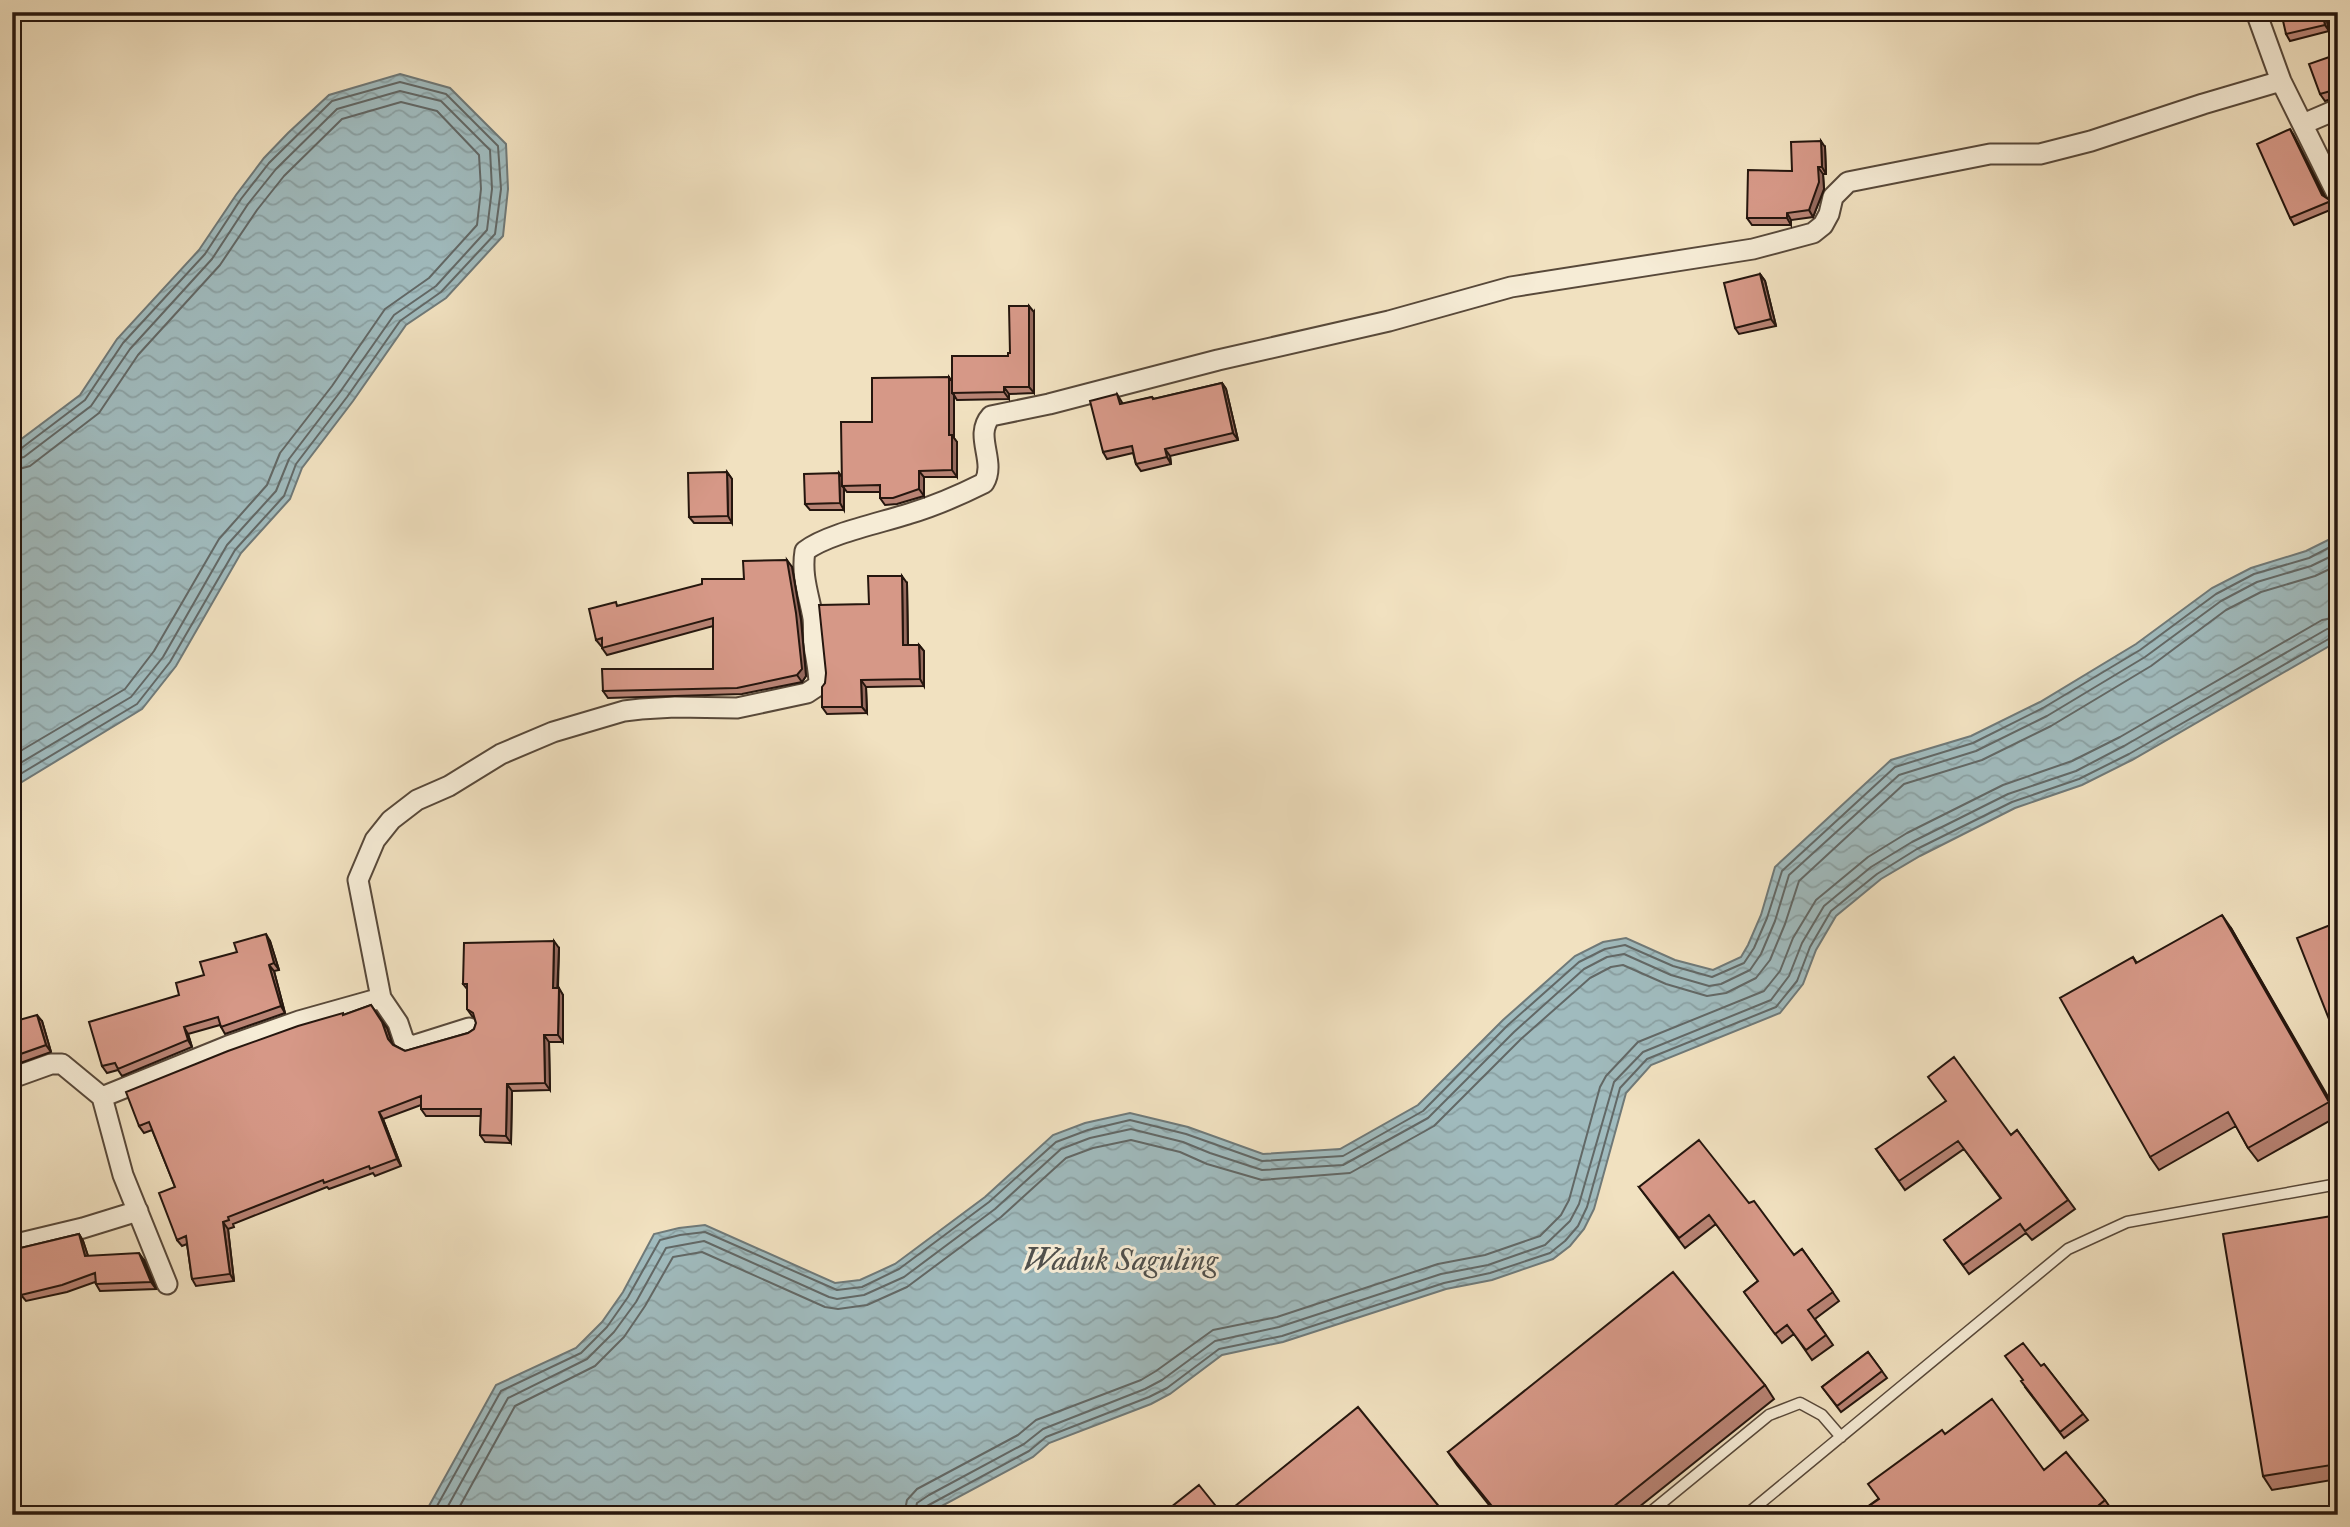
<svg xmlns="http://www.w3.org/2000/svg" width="2350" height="1527" font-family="'IM FELL Double Pica',serif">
<defs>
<pattern id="water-waves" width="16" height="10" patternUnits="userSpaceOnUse" patternTransform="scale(1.75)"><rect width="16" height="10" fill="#a0bbbe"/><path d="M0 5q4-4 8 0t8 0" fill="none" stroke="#8aa0a2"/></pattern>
</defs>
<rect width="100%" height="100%" fill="#f1e1c0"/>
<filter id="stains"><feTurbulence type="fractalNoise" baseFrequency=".00286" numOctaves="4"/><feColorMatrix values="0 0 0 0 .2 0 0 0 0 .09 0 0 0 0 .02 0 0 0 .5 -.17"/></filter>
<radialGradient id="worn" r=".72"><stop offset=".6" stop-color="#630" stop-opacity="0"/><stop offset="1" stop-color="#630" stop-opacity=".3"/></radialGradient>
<!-- water -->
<path fill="url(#water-waves)" stroke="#6f7978" stroke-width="2" d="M400,74L450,88L506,144L508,189L503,236L446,298L406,325L353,401L302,468L290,499L241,553L176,666L142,709L12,788V446L80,395L117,339L199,250L236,195L264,158L288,133L329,95Z
M2338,535V641L2132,760L2082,785L2015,808L1920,856L1881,879L1836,916L1816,950L1803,984L1780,1013L1651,1065L1626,1093L1594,1209L1584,1229L1570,1246L1553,1259L1492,1280L1446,1289L1283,1342L1222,1355L1170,1394L1151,1404L1049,1443L1033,1457L925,1515H424L496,1385L576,1348L602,1322L623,1292L654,1234L679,1228L705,1225L835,1283L860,1280L895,1264L985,1197L1053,1135L1085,1123L1130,1113L1188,1127L1263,1154L1340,1149L1418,1105L1503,1020L1575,956L1603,942L1626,938L1675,960L1713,970L1741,957L1748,945L1761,915L1775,867L1891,760L1971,736L2040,702L2136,644L2212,588L2251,568L2306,551Z"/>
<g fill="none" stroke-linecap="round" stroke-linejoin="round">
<!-- shore -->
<path stroke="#626866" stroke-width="2" d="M12,451L19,450L85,400L123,343L205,254L241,199L269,163L332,101L400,82L446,94L498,146L501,189L495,234L441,292L400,321L347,397L296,464L284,496L235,550L170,662L137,704L12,779
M12,460L24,457L91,406L130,349L212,259L248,204L276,169L337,109L400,91L441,101L490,150L492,189L487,230L436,286L394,315L340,392L289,459L276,491L227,545L163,657L131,697L12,768
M12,471L30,466L99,413L138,355L220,265L257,210L284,176L342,119L401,102L437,111L479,155L481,189L477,225L429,278L385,309L332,386L280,453L267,485L219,539L154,651L125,689L12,756
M432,1515L501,1391L581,1353L607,1327L628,1297L660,1240L680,1235L705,1232L837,1290L862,1287L899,1269L989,1202L1056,1142L1088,1130L1130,1120L1186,1134L1262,1161L1343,1156L1423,1111L1508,1025L1579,962L1605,949L1625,945L1673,966L1712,977L1744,963L1754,948L1767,918L1782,871L1895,767L1973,743L2043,708L2140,650L2216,594L2254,574L2309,558L2338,543
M443,1515L508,1398L587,1359L614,1332L636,1302L666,1248L704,1241L829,1297L837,1299L864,1295L904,1277L995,1209L1061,1149L1090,1138L1131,1129L1183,1142L1210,1153L1262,1170L1343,1165L1428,1118L1514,1032L1584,969L1607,957L1624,954L1671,975L1709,986L1721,984L1750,970L1761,954L1775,921L1789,875L1899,775L1976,751L2047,716L2145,657L2221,601L2257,582L2311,566L2338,553
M455,1515L515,1406L595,1366L624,1337L645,1306L673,1257L702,1252L825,1307L838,1309L867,1305L907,1287L1001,1217L1066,1158L1093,1148L1131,1140L1180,1152L1207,1164L1262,1180L1350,1173L1434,1126L1521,1039L1590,978L1611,967L1623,965L1666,984L1707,996L1726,993L1756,978L1770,960L1785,924L1799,881L1904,784L1982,760L2051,726L2151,666L2226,610L2261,592L2315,576L2338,565
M904,1515L907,1500L917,1489L1018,1435L1036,1420L1141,1380L1156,1371L1213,1330L1277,1317L1438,1264L1485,1255L1540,1236L1561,1215L1569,1200L1600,1087L1606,1076L1638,1042L1764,991L1780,971L1793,938L1816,900L1868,857L1907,833L2003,785L2072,761L2120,737L2322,620L2338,617
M914,1515L917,1503L929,1495L1024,1444L1043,1429L1145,1389L1162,1380L1215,1341L1279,1327L1441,1274L1488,1265L1545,1245L1570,1221L1579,1204L1614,1082L1643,1052L1771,1000L1789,976L1802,943L1824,906L1871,867L1912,842L2008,794L2076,771L2124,746L2327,629L2338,627
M923,1515L927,1506L1029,1451L1046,1437L1149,1397L1167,1388L1219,1349L1282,1336L1444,1283L1490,1273L1550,1253L1565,1241L1578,1226L1587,1207L1620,1088L1647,1059L1776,1007L1797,981L1810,947L1831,911L1877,874L1917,849L2012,802L2079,779L2129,754L2332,637L2338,636"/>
<!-- lane casing -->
<g stroke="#58493a" stroke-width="13">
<path id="lane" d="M1647,1515L1769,1415L1800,1403L1822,1415L1841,1437
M1746,1515L2068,1249L2127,1222L2338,1184"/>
</g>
<!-- street casing -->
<g stroke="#58493a" stroke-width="23">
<path id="street" d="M2256,12L2281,81L2338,196
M2303,124L2338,109
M381,998L358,880L375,840L391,820L417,800L449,786L501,754L553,732L624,711L641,709L675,707L737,708L807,693L819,685C819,671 816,659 814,646C813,637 814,627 813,618C809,595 801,576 805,551C827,534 880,523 908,514C935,506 960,495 984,483C997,461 973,436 991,416L1049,404L1218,360L1389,321L1511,287L1753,249L1813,233L1823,225L1829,214L1833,197L1848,182L1990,154H2040L2091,141L2203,104L2281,81
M12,1078L51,1064H62L102,1097L123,1175L167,1284
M102,1097L228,1046L299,1021L381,998L398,1023L404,1041L412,1046L469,1028
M12,1245L83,1228L138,1211"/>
</g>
<!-- lane -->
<use href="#lane" stroke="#f6ecd6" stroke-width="10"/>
<!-- street -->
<use href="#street" stroke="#f6ecd6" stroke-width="19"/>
</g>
<!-- wall -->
<path fill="#b88374" stroke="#25160e" stroke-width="2" d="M2325,12L2329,31L2290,41L2286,34Z
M2338,54V97L2325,101L2320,94Z
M2294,136L2325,197L2331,201L2335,208L2294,225L2290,218Z
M1825,147L1826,174H1823L1824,189L1813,217L1791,220V225H1752L1747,218L1792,171Z
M1760,274L1765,281L1776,326L1739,334L1735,328Z
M1034,312V393L1009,394V399L957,400L954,395V438L957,442V477H924V496L897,504L885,505L880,498V492H847L844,488V510H810L805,504L839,473L842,478L872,422L952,381L1008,356Z
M1222,383L1226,389L1238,440L1170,456L1171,464L1141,471L1136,464L1133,453L1107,459L1103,452L1117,394L1123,404L1152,397L1154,399Z
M727,472L732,479V523H694L689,517Z
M792,567L801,620L806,676L802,682L742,694L608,698L603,691L713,669V626L607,655L602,648V646H601L596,640L618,606L744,579Z
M907,583L908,645H919L924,651V686L866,687L867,713L827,714L822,707L825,683L869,604Z
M2231,928L2338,1116L2258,1161L2248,1148L2236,1126L2159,1170L2150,1157L2133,957L2137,963Z
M270,941L279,970L274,971L285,1013L225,1034L220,1025L188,1034L192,1047L122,1076L118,1070L107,1073L102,1066L179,995L237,952Z
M559,948L558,988L563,995V1042H549L550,1090L512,1091L511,1143L485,1142L480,1135L481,1116H426L421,1109V1105L383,1119L401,1166L375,1176L373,1173L329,1189L327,1187L233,1224L234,1227L228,1229L234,1281L196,1286L192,1279L187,1244L182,1246L177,1240L175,1187L152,1130L144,1133L139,1126L344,1015L371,1005L387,1028L392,1044L405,1051L468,1033L474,1029L476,1023L475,1018L472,1016L467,1009V989L463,984Z
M42,1021L51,1052L12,1066V1022Z
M2017,1130L2075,1209L2032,1240L2026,1233L1969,1274L1944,1240L2001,1199L1964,1149L1905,1190L1876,1149L2011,1135Z
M1639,1187L1749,1203L1794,1255L1802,1249L1839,1301L1815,1319L1833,1345L1812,1360L1794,1334L1782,1343L1744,1292L1758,1281L1716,1224L1685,1248Z
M2338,1215V1479L2272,1490L2263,1476Z
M79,1234L83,1241L88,1256L144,1260L156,1289L100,1291L96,1284L95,1282L67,1292L26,1301L21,1295L16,1277L12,1278V1250Z
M1868,1352L1887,1378L1841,1412L1822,1387Z
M2044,1364L2088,1420L2064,1438L2025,1387L2041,1366Z
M1765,1385L1774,1399L1629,1515H1497L1457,1465L1448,1452Z
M1945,1434L2044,1470L2105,1500L2114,1513L2112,1515H1856L1878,1499Z"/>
<!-- shaded-wall -->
<path fill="#966a5e" stroke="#25160e" stroke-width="2" d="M2322,12H2325L2329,31L2325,25Z
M2290,129L2294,136L2327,201L2322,195Z
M1821,141L1825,147L1826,174L1822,167Z
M1818,167L1823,174L1824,189L1813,217L1809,210Z
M1787,213L1791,220V225L1787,218Z
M1760,274L1765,281L1776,326L1771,319Z
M1029,306L1034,312V393L1029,387Z
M949,377L954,384L952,393L954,395V438L957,442V477L952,470L949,435Z
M1222,383L1226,389L1238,440L1233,433Z
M1004,387L1009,394V399L1004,392Z
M1165,449L1170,456L1171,464L1167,457Z
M919,471L924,477V496L919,489Z
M727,472L732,479V523L728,516Z
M839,473L844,480L842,486L844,488V510L840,503Z
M787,560L792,567L801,620L806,676L802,682L797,675Z
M902,576L907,583L908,652L903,645Z
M919,645L924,651V686L920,679Z
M861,680L866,687L867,713L862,707Z
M2222,915L2231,928L2338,1114L2329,1102Z
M266,934L270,941L279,970L274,963Z
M554,941L559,948L557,995L553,988Z
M269,965L274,971L285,1013L281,1006Z
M559,988L563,995V1042L558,1035Z
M37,1015L42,1021L51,1052L46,1045Z
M382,1022L387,1028L393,1046L388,1039Z
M184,1027L188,1034L192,1047L188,1040Z
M544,1035L549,1042L550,1090L545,1083Z
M507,1084L512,1091L511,1143L506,1136Z
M379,1112L383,1119L401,1166L397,1159Z
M223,1222L228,1229L234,1281L230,1274Z
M79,1234L83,1241L90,1262L85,1256Z
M139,1253L144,1260L156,1289L151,1282Z"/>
<!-- building -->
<path fill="#d69887" stroke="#25160e" stroke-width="2" d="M2281,12H2322L2325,25L2286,34Z
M2338,54V92L2334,90L2320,94L2309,64Z
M2290,129L2322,195L2331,201L2290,218L2257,144Z
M1821,141L1822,167H1818L1819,182L1809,210L1787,213V218H1747L1748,170L1792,171L1791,142Z
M1760,274L1771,319L1735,328L1724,283Z
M1009,306H1029V387H1004V392L952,393V356H1008V353H1010Z
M949,377V435H952V470L919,471V489L893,498H880V485L842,486L841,422H872V378Z
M1222,383L1233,433L1165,449L1167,457L1136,464L1132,446L1103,452L1090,401L1117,394L1120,404L1152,397L1153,399Z
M727,472L728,516L689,517L688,473Z
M839,473L840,503L805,504L804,474Z
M787,560L796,613L802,669L797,675L737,688L603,691L602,669H713V618L602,648V638L596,640L589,609L616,602L617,606L702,584V579H744L743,561Z
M868,576H902L903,645H919L920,679L861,680L862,707H822V687L825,683L826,673L819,605L869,604Z
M2222,915L2329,1102L2248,1148L2228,1112L2150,1157L2060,998L2133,957L2136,963Z
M2338,922V1042L2297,938Z
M266,934L274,963L269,965L281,1006L221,1027L218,1017L184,1027L188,1040L118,1069L115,1063L102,1066L89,1022L179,995L176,983L204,975L200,962L237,952L234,943Z
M554,941L553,988H559L558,1035H544L545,1083L507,1084L506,1136L480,1135L481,1109H421V1096L379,1112L397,1159L370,1169L369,1166L324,1183L323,1180L228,1217L229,1220L223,1222L230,1274L192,1279L186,1236L177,1240L159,1193L175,1187L149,1122L139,1126L126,1092L228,1051L298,1026L343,1013V1015L371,1005L382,1022L388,1039L393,1045L405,1051L468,1033L474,1029L476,1023L473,1013L467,1009V984H463L464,943Z
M37,1015L46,1045L12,1057V1022Z
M1954,1057L2011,1135L2017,1130L2068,1200L2025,1231L2020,1224L1963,1265L1944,1240L2001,1198L1958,1141L1899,1181L1876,1149L1946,1101L1928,1077Z
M1699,1140L1749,1203L1754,1201L1794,1255L1802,1249L1833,1292L1808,1310L1826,1335L1806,1350L1787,1325L1775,1334L1744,1292L1758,1281L1709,1215L1679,1238L1639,1187Z
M2338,1215V1464L2263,1476L2223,1234Z
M79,1234L85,1256L139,1253L151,1282L96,1284L95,1273L62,1285L21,1295L14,1269L12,1270V1250Z
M1673,1272L1765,1385L1603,1515H1499L1448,1452Z
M2023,1343L2041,1366L2044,1364L2083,1414L2060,1432L2021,1381L2023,1380L2005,1356Z
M1868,1352L1882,1371L1837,1406L1822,1387Z
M1992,1399L2044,1470L2066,1452L2105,1500L2087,1515H1856L1879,1499L1868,1484L1942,1430L1945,1434Z
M1358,1407L1446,1515H1224Z
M1199,1485L1223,1515H1161Z
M2338,1512V1515H2301V1514Z"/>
<g text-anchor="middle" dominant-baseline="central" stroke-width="6" stroke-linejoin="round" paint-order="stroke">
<!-- water labels -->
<g font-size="32" font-style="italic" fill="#50504c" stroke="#f6ecd6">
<text x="1120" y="1260">Waduk Saguling</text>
</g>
</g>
<!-- margin -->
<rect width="2350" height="1527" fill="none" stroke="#f1e1c0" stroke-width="42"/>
<rect x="14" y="14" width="2322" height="1499" fill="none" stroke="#25160e" stroke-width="3.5"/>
<rect x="21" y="21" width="2308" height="1485" fill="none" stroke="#25160e" stroke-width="2"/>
<rect width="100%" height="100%" filter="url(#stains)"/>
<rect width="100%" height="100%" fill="url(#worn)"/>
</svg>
